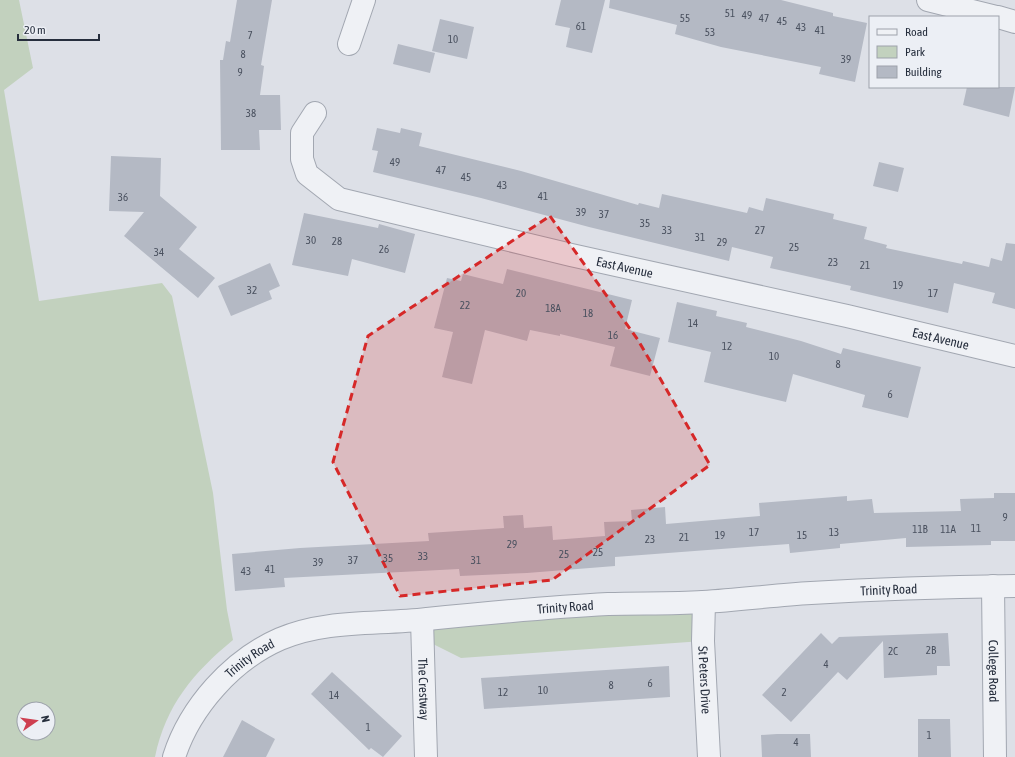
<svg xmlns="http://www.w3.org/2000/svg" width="1015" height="757" font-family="'Asap Condensed',sans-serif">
<rect width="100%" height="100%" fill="#dde0e7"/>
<!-- green -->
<path fill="#c2d1be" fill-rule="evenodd" d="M0,0H19L33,68L4,90L39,301L162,283L172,296L213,493L227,610L233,640C193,673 166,705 155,757H0ZM24,709H48V733H24Z
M704,602L703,641L461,658L423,639L422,620Z"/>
<!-- building -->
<path fill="#b4b9c4" d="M237,0H272L261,65L264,66L260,95H280L281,130H259L260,150H221L220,60H223L226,41L230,42Z
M561,0H605L592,53L566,47L570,28L555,25Z
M610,0H781L833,13V16L867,23L855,82L819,74L821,67L721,47L675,34L677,25L609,8Z
M440,19L474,27L467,59L432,51Z
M398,44L435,53L430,73L393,64Z
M967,87H1015L1009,117L963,105Z
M377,128L400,133L401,128L422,133L419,146L521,171L638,205L639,203L659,208L662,194L747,213L749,207L763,211L766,198L834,214L833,219L867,227L864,239L887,245L886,248L962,264L963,261L989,267L991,258L1002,261L1006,243L1015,244V309L992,303L995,293L954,283L948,313L850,290L851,286L770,268L773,257L732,247L729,261L589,227L481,198L373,172L378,151L372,150Z
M111,156L161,158L160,196L197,227L179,249L215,278L198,298L124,236L144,212L109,211Z
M879,162L904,168L898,192L873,186Z
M304,213L378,228L379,224L415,234L405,273L352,259L348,276L292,265Z
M270,263L280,286L269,291L272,299L231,316L218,286Z
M507,269L632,300L625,329L660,338L650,376L610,366L615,347L560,334V336L530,330L527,341L485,330L472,384L442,377L453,332L434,328L447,278L461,281L463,274L503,284Z
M677,302L717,311L716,316L747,323L746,327L801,341L841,354L843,348L921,367L908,418L862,407L865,395L793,374L786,402L704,382L711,352L668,342Z
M994,493H1015V541H991V545L906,547V538L840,544V548L790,553L789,544L615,557V566L527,573L460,576L459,569L284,578L285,587L235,591L232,554L300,548L429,541L428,533L504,528L503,516L523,515L524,528L552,526L553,540L605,536L604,522L632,521L631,510L665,507L666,524L760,516L759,503L847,496V501L872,499L874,513L961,511L960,499L994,498Z
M821,633L832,644L839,637L948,633L950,666H937V675L884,678L883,641L847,680L838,672L791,722L762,695Z
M669,666L670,697L484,709L481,678Z
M332,672L402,736L383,757L371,748L369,750L311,694Z
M918,719H950L951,757H918Z
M242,720L275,739L266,757H223Z
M777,734H810L811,757H762L761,735Z"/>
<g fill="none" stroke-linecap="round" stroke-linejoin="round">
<!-- minor casing -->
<g stroke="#a2a7b1" stroke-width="24">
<g id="minor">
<path d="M928,0L996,17"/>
<path d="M998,17L1015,22"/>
<path d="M349,44L364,0"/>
<path id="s1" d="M315,113L302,133V159L307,174L339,199L571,255L847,316L1015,356"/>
<path id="s2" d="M993,586L995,757"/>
<path id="s3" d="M704,602L703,641L709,757"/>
<path id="s4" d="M422,620L426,757"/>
<path id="s5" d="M174,757C190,707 232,660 280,639C327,619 378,625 427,619C487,613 548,607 608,604C640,603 671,604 703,602C739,600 775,595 811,593C879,589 947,587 1015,586"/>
</g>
</g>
<!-- minor -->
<use href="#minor" stroke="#eff1f5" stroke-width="22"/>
</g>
<!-- marked area -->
<path fill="#d62828" fill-opacity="0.2" stroke="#d62828" stroke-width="3" stroke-dasharray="8 5" stroke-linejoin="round" d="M550,216L638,340L710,465L552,580L400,596L333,462L368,336Z"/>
<g text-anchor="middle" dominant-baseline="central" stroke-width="3.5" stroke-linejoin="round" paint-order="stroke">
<!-- number labels -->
<g font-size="11" fill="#4a515f">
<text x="730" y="13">51</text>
<text x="747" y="15">49</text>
<text x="685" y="18">55</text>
<text x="764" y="18">47</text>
<text x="782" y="21">45</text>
<text x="581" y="26">61</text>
<text x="801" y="27">43</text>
<text x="820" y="30">41</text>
<text x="710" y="32">53</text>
<text x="250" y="35">7</text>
<text x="453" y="39">10</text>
<text x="243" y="54">8</text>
<text x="846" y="59">39</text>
<text x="240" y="72">9</text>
<text x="251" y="113">38</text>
<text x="395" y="162">49</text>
<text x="441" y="170">47</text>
<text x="466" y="177">45</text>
<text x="502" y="185">43</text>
<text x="543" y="196">41</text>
<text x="123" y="197">36</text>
<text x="581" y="212">39</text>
<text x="604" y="214">37</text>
<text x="645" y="223">35</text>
<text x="667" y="230">33</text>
<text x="760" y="230">27</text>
<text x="700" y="237">31</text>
<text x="311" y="240">30</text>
<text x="337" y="241">28</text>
<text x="722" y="242">29</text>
<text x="794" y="247">25</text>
<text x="384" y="249">26</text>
<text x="159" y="252">34</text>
<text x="833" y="262">23</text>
<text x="865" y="265">21</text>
<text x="898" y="285">19</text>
<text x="252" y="290">32</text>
<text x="521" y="293">20</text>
<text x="933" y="293">17</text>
<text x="465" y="305">22</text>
<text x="553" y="308">18A</text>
<text x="588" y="313">18</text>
<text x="693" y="323">14</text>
<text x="613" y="335">16</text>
<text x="727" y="346">12</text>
<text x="774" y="356">10</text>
<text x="838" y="364">8</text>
<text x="890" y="394">6</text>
<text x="1005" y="517">9</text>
<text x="976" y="528">11</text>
<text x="920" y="529">11B</text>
<text x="948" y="529">11A</text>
<text x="754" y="532">17</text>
<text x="834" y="532">13</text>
<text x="720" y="535">19</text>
<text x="802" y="535">15</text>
<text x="684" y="537">21</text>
<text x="650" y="539">23</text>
<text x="512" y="544">29</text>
<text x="598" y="552">25</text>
<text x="564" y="554">25</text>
<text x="423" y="556">33</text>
<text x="388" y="558">35</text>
<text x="353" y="560">37</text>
<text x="476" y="560">31</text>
<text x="318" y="562">39</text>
<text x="270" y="569">41</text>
<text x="246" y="571">43</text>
<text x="931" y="650">2B</text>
<text x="893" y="651">2C</text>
<text x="826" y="664">4</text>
<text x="650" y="683">6</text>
<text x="611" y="685">8</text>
<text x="543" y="690">10</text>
<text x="503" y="692">12</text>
<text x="784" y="692">2</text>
<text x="334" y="695">14</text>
<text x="368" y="727">1</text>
<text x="929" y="735">1</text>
<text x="796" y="742">4</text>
</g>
<!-- street labels -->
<g font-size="13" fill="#262e3d" stroke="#eceff5">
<text stroke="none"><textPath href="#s1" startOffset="400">East Avenue</textPath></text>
<text stroke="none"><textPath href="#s1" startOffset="724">East Avenue</textPath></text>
<text stroke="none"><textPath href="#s5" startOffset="775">Trinity Road</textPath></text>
<text stroke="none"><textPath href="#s5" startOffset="451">Trinity Road</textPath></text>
<text stroke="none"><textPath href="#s5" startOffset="127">Trinity Road</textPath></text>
<text stroke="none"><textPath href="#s2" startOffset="85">College Road</textPath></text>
<text stroke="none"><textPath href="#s3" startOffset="78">St Peters Drive</textPath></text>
<text stroke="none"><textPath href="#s4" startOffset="69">The Crestway</textPath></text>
</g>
</g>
<!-- legend -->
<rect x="869" y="16" width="130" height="72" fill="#eceff5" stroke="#9da2ab"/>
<rect x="877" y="29" width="20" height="6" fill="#eff1f5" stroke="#9da2ab"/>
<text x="905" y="36" font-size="12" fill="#262e3d">Road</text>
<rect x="877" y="46" width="20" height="12" fill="#c2d1be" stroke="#9da2ab"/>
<text x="905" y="56" font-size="12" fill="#262e3d">Park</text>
<rect x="877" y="66" width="20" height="12" fill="#b4b9c4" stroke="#9da2ab"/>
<text x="905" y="76" font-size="12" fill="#262e3d">Building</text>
<!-- north arrow -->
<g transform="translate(36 721) rotate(77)"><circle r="19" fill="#eceff5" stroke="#9da2ab"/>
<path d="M0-3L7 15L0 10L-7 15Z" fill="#ce3f50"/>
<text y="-6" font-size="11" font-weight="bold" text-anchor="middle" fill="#262e3d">N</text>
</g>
<!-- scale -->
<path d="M18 34v6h81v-6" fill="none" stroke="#262e3d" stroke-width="2"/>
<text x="24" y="34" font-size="12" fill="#262e3d" stroke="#eceff5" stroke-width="3" paint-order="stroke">20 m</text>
</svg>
